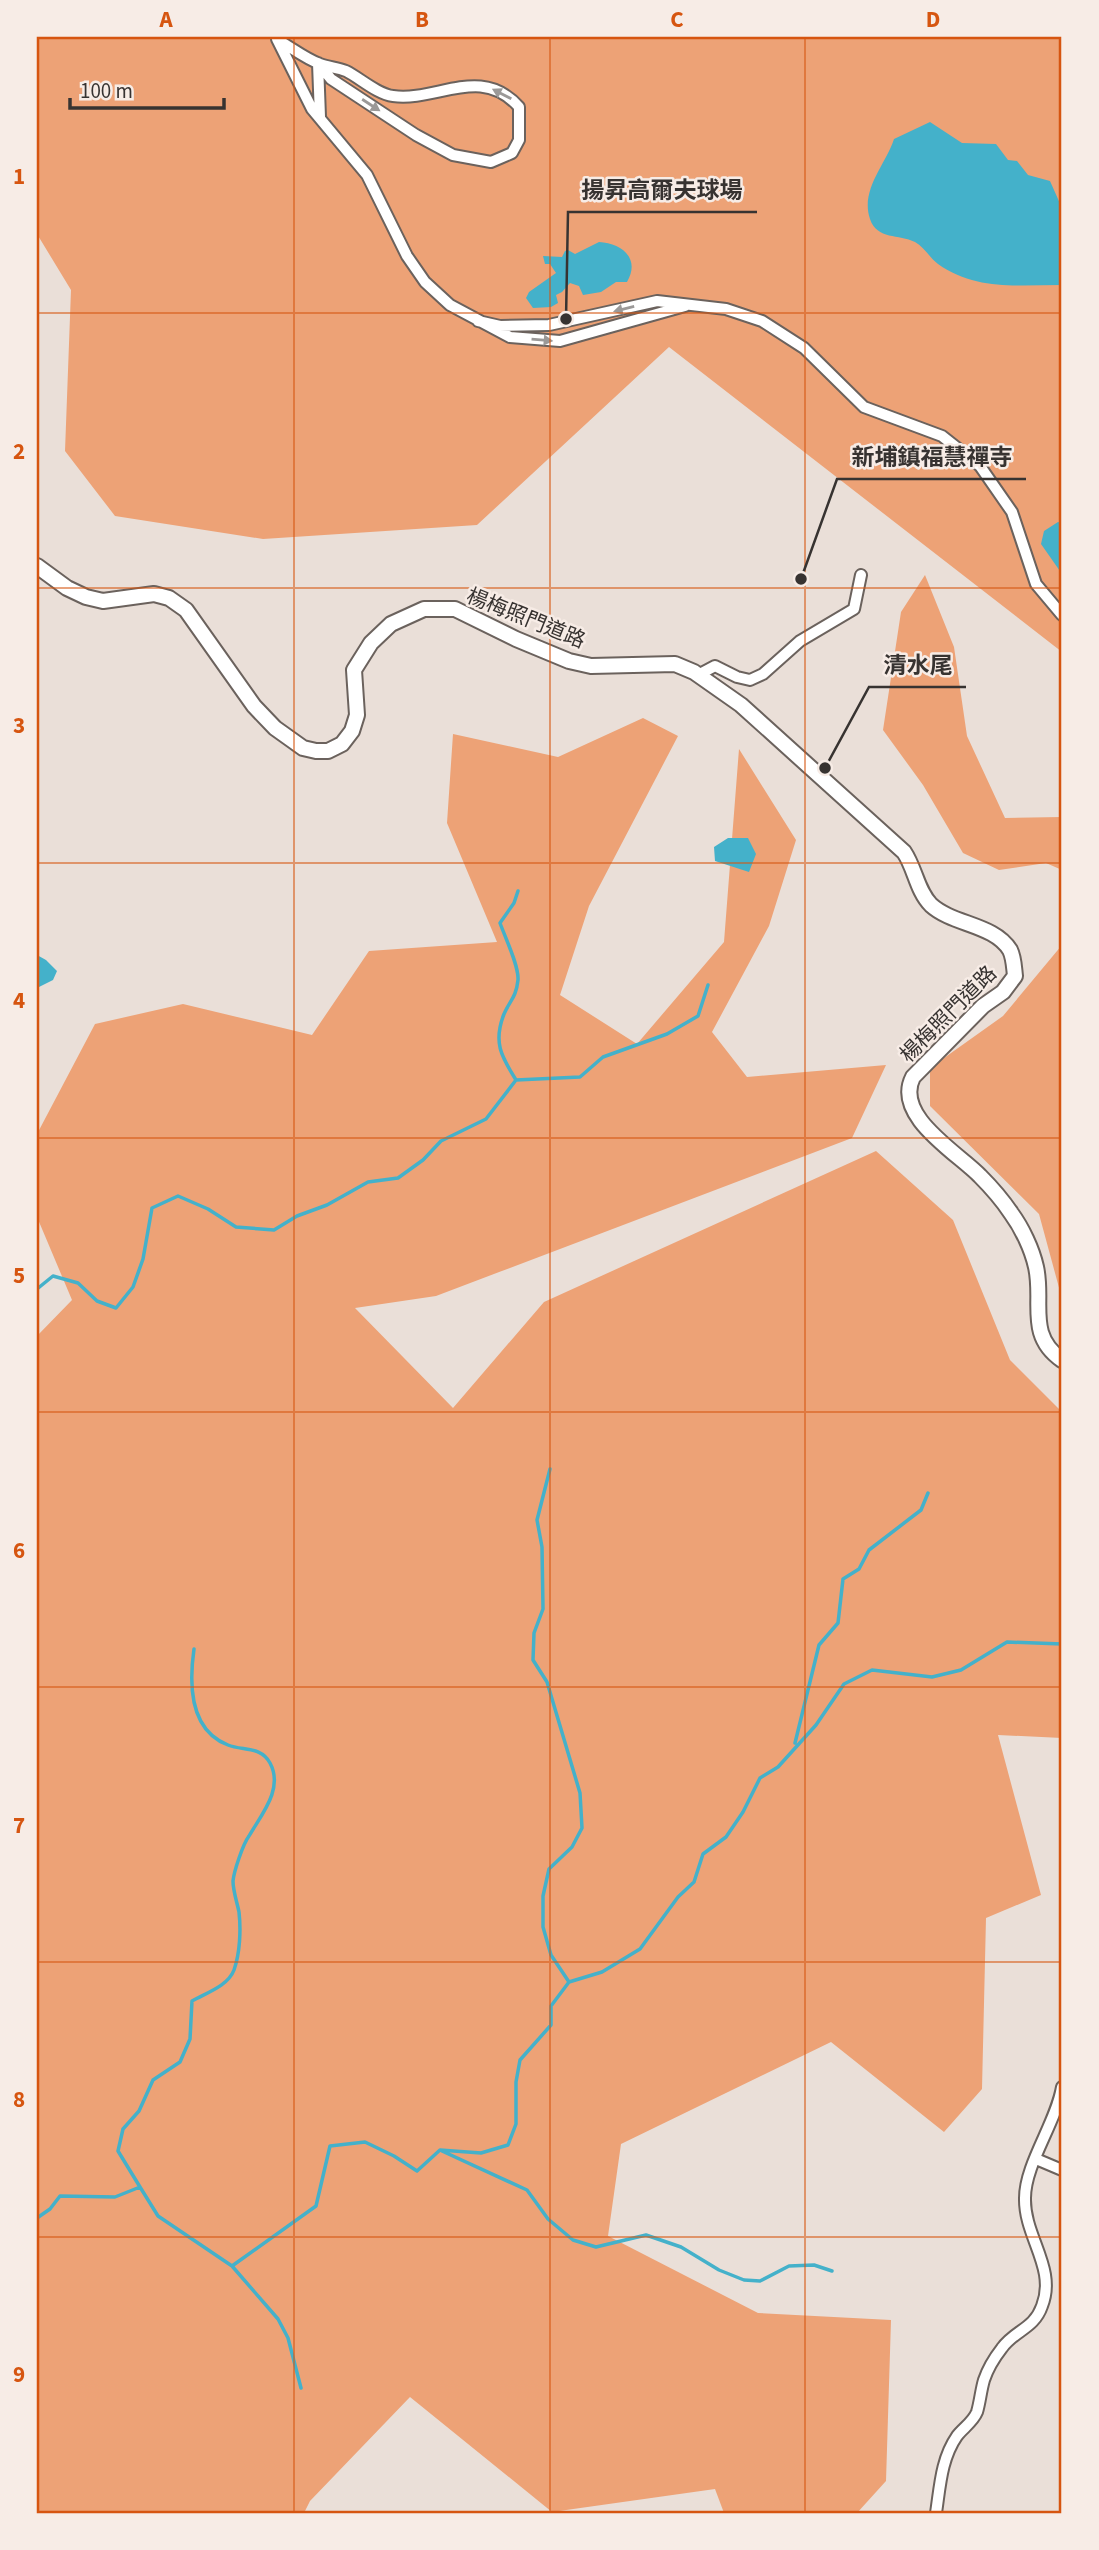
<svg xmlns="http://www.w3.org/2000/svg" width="1099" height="2550" font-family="'Source Sans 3','Noto Sans TC',sans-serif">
<rect width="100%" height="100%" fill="#eadfd8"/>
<!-- green -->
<path fill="#eda276" d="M37,37H1062V652L669,347L477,525L263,539L115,516L65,451L71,290L37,234Z
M925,575L954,647L967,736L1005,818L1062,817V870L1046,863L999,870L963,853L923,785L883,730L901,612Z
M643,718L678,736L589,906L560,995L637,1044L724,942L739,749L796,840L769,926L712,1032L747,1077L886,1065L852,1138L436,1296L355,1308L453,1408L544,1302L876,1151L953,1220L1010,1360L1062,1412V1738L998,1735L1041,1895L986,1918L982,2089L944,2132L831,2042L621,2144L608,2236L758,2313L891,2320L886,2481L857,2513H724L715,2489L552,2512L410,2397L310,2501L304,2513H37V1336L72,1300L37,1217V1134L95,1024L183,1004L312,1035L369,951L497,942L447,823L453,734L558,757Z
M1062,945V1294L1061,1295L1039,1214L930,1106V1068L1003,1016Z"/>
<!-- water -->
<path fill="#44b1ca" d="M930,122L962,143L996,144L1008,160L1017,161L1028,175L1050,181L1062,208V285C1019,285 976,291 938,264C930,258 924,247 915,242C899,234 877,240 870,219C860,190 886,164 894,139Z
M599,242C621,243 641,258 627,282H616L601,292L583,295L579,286L570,283L562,292L556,295L558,303L551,307L533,308L526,298L529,292L556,273L550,264H545L543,256L562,257L565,251L568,250L575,254Z
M1058,522L1062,523V574L1041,544L1044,531Z
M728,838H748L756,854L749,872L715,861L714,847Z
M37,955L46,960L57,971L53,980L37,988Z"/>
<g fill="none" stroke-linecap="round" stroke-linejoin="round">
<!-- stream -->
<path stroke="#44b1ca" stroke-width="3.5" d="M516,1080C501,1056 493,1042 504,1014C510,1000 516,998 518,980C519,966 505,937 500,923L514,903L518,891
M37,1289L53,1276L78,1283L97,1301L116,1308L133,1287L143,1259L152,1208L178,1196L208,1209L236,1227L274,1230L297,1216L327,1205L368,1182L398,1178L423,1160L441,1141L486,1119L516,1080L580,1077L603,1057L667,1034L698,1016L708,985
M550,1469L537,1520L542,1547L543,1609L534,1633L533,1660L547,1682L580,1793L582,1828L572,1847L549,1869L543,1896V1927L551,1955L569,1982
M795,1743L819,1645L838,1623L843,1579L859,1569L869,1550L921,1510L928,1493
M442,2151L527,2190L548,2219L573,2240L596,2247L646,2235L681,2247L719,2270L744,2280L760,2281L789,2266L814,2265L832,2271
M140,2187L118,2151L123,2129L139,2111L153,2080L180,2062L190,2039L192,2001C206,1993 228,1986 234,1970C240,1953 241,1930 239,1912C237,1902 233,1891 233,1881C234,1871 243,1844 249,1836C261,1815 284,1789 270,1763C261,1746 243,1751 228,1745C189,1730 189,1684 194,1649
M37,2218L50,2209L60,2196L115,2197L140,2187L158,2216L232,2266L316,2206L330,2146L365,2142L394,2156L417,2171L440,2150L481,2153L508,2145L516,2124V2082L520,2060L551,2025V2006L569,1982L602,1972L640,1949L678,1897L694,1882L703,1854L726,1837L743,1812L760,1778L778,1767L816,1725L844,1684L872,1670L932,1677L961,1670L1007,1642L1062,1644
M232,2266L278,2319L288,2338L301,2388"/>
<!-- street casing -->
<g stroke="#6b625d" stroke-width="14">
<path id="street" d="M277,39L312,109L367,175L407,256L425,282L450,305L510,337L560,341L685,306
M278,40C292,48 306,59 320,64C329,67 338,68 346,71C360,78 377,94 393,96C437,102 481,64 519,107V140L512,153L491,162L453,155L416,135L331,79L318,63
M318,63L320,117
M478,321L500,326L549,325L657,301L726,309L762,321L804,348L864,407L942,436L980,466L1012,512L1036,584L1062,615
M698,675L715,666L737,677L750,680L763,674L800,641L854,609L861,575
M1036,2159L1062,2170
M936,2513C940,2487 941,2459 957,2436C963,2428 973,2422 977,2412C980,2402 981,2390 984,2380C988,2368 995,2357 1002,2348C1015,2330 1034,2329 1042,2306C1057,2268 1024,2237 1025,2198C1025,2164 1056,2123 1062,2087"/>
</g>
<!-- secondary casing -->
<g stroke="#6b625d" stroke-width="18">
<path id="secondary" d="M37,566L67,588L86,597L103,601L154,594L169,598L186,610L254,706L275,728L303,748L316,751H328L342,744L352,731L357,715L354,670L371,643L391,624L424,609H455L516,639L569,661L591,666L675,664L694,672L741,705L904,852C915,868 917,891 931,905C953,925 994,924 1010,950C1014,958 1014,968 1015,976L1003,992L983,1006L913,1077C893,1116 958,1153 980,1176C991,1187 1003,1201 1011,1213C1022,1228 1032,1249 1036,1267C1044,1302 1026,1335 1062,1360"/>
</g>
<!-- street -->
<use href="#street" stroke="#fff" stroke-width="10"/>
<!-- secondary -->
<use href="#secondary" stroke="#fff" stroke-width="14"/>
</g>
<!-- one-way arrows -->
<defs><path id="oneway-solid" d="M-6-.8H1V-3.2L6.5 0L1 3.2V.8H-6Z" transform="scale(1.75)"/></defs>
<g fill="#9b9998">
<use href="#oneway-solid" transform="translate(502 94) rotate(-153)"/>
<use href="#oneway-solid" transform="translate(371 105) rotate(33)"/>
<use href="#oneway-solid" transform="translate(624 309) rotate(166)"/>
<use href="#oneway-solid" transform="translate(542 340) rotate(5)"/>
</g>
<!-- grid -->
<path fill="none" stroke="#d65510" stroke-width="2" stroke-opacity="0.55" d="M294,37V2513M550,37V2513M805,37V2513M37,313H1062M37,588H1062M37,863H1062M37,1138H1062M37,1412H1062M37,1687H1062M37,1962H1062M37,2237H1062"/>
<g text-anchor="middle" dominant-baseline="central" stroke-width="5" stroke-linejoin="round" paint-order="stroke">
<!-- street labels -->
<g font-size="21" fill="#373331" stroke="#f7ece6">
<text transform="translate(526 618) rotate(22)">楊梅照門道路</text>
<text transform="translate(948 1014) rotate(-45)">楊梅照門道路</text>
</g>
</g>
<!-- callouts -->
<path fill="none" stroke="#373331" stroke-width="2.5" d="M566 319L568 212H757M801 579L837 479H1026M825 768L869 687H966"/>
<g fill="#373331" stroke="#f7ece6" stroke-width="2.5">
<circle cx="566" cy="319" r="7"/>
<circle cx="801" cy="579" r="7"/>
<circle cx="825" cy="768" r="7"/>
</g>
<g font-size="23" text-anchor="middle" font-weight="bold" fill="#373331" stroke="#f7ece6" stroke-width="5" stroke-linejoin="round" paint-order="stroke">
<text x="662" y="198">揚昇高爾夫球場</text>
<text x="932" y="465">新埔鎮福慧禪寺</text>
<text x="918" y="673">清水尾</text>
</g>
<!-- border -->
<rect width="1099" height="2550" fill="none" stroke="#f7ece6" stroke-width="77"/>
<!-- scale -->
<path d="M70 98v10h154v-10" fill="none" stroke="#373331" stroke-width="3.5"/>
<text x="80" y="98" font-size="21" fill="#373331" stroke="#f7ece6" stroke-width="5" paint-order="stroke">100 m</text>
<rect x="38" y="38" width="1022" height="2474" fill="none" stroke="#d65510" stroke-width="2.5"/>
<g font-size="23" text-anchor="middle" font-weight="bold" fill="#d65510">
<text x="166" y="27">A</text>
<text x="422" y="27">B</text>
<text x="677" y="27">C</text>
<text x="933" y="27">D</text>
<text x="19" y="184">1</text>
<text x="19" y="459">2</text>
<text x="19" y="733">3</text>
<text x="19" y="1008">4</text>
<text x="19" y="1283">5</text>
<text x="19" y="1558">6</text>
<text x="19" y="1833">7</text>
<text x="19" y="2107">8</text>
<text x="19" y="2382">9</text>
</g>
</svg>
